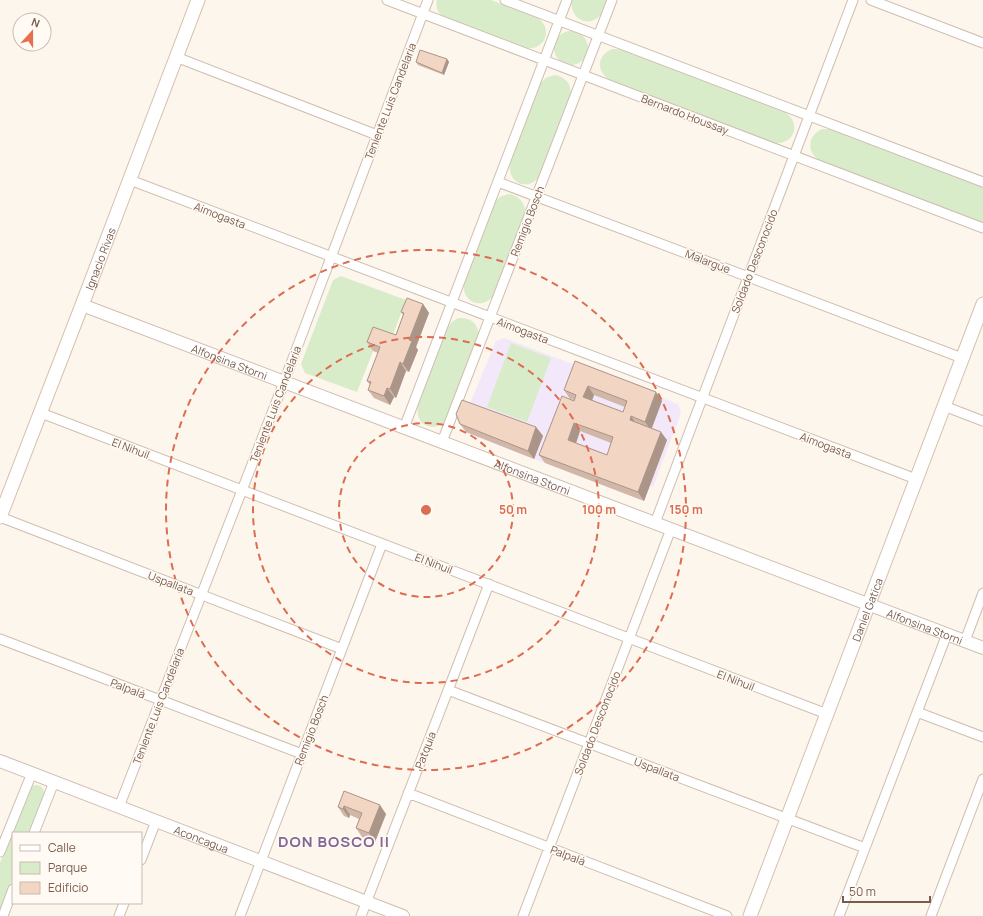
<svg xmlns="http://www.w3.org/2000/svg" width="983" height="916" font-family="Manrope,sans-serif">
<rect width="100%" height="100%" fill="#fdf6ec"/>
<!-- education -->
<path fill="#f3e8fa" d="M504,338L678,404L681,413L653,487L650,486L644,501L466,433V432L462,423L496,341Z"/>
<!-- green -->
<path fill="#d8ecc9" d="M437,0H491L536,17C555,28 545,52 524,48L442,16C438,12 435,7 437,0Z
M572,0H608C605,7 603,15 596,19C582,27 569,14 572,0Z
M554 48a17 17 0 1 1 34 0a17 17 0 1 1-34 0Z
M612,49H617L622,50L784,111C803,124 794,146 772,143L611,81C596,72 596,56 612,49Z
M556,75C567,78 573,86 570,98L541,174C530,193 506,184 510,162L539,86C543,79 548,76 556,75Z
M822,129H828L833,130L983,187V223L821,161C806,153 807,136 822,129Z
M510,194C520,197 524,202 526,212L495,293C484,312 460,303 464,281L493,205C497,198 502,195 510,194Z
M341,276L406,300L391,340L379,336L357,392L305,373L301,364L333,280Z
M458,318C471,317 478,323 479,336L446,422C431,433 414,424 418,405L447,329C450,323 453,321 458,318Z
M511,343L551,358L527,422L487,407Z
M35,785C41,785 45,789 44,796L30,833H13V877L0,911V863L28,789L32,786Z"/>
<g fill="none" stroke-linecap="round" stroke-linejoin="round">
<!-- minor casing -->
<g stroke="#d1beb0" stroke-width="11">
<path id="minor" d="M387,0L983,228
M505,0L983,182
M871,0L983,43
M176,57L377,135
M130,180L916,479
M498,182L962,358
M944,406L983,421
M41,413L827,714
M404,428L567,0
M442,442L612,0
M0,517L342,649
M655,523L853,0
M0,639L302,754
M965,641L983,593
M448,690L865,848
M917,712L983,737
M408,793L727,916
M119,807L284,382L428,0
M34,833L54,782
M0,852L32,773
M141,860L156,821
M3,916L13,889
M119,916L124,903
M240,916L382,544
M361,916L489,584
M523,916L671,529
M839,916L947,634
M931,916L983,779"/>
</g>
<!-- tertiary casing -->
<g stroke="#d1beb0" stroke-width="14">
<g id="tertiary">
<path id="s1" d="M82,305L983,648"/>
<path id="s2" d="M0,761L403,916"/>
</g>
</g>
<!-- secondary casing -->
<g stroke="#d6c0b0" stroke-width="15">
<g id="secondary">
<path id="s3" d="M0,517L82,305L198,0"/>
<path id="s4" d="M750,916L983,304"/>
</g>
</g>
<!-- minor -->
<use href="#minor" stroke="#fff" stroke-width="9"/>
<!-- tertiary -->
<use href="#tertiary" stroke="#fff" stroke-width="12"/>
<!-- secondary -->
<use href="#secondary" stroke="#fff" stroke-width="13"/>
</g>
<!-- wall -->
<path fill="#d1b7a8" fill-rule="evenodd" d="M447,59L449,62L444,75L418,65L416,62Z
M423,304L429,313L416,347L418,350L409,372L406,371L396,398L394,397L390,405L374,398L368,390L370,385L367,381L378,353L373,351L367,342L396,335L403,315L401,312Z
M575,361L662,401L652,428L667,440L644,501L545,463L539,455L574,400L570,399L564,390ZM594,395L625,407L623,412L592,400ZM580,431L611,443L607,455L576,443Z
M460,424L536,427L543,436L534,459L466,432Z
M344,791L386,814L375,842L362,837L356,828L359,819L350,815L349,818L344,816L338,807Z"/>
<!-- shaded-wall -->
<path fill="#aa9588" d="M447,59L449,62L444,75L442,73Z
M423,304L429,313L416,347L418,350L409,372L403,364L409,340Z
M400,362L406,371L396,398L390,389Z
M588,386L594,395L590,406L583,397Z
M387,388L394,397L390,405L384,396Z
M656,392L662,401L651,430L645,422Z
M631,416L637,425L630,420Z
M574,423L580,431L574,449L568,440Z
M536,427L543,436L534,459L528,451Z
M661,432L667,440L644,501L638,492Z
M380,805L386,814L375,842L369,833Z
M344,806L350,815L349,818L343,809Z"/>
<!-- building -->
<path fill="#f3d5c3" stroke="#aa9588" fill-rule="evenodd" d="M420,50L447,59L442,73L416,62Z
M407,298L423,304L409,340L412,341L403,364L400,362L390,389L387,388L384,396L368,390L371,382L367,381L380,347L367,342L373,327L396,335L404,313L401,312Z
M575,361L656,392L645,422L631,416L630,420L661,432L638,492L539,455L562,396L574,401L576,395L564,390ZM588,386L627,401L623,412L583,397ZM574,423L613,437L607,455L568,440Z
M462,400L536,427L528,451L460,424L456,414Z
M344,791L380,805L369,833L356,828L362,813L344,806L343,809L338,807Z"/>
<!-- distance rings -->
<g fill="none" stroke="#dc6d51" stroke-width="2" stroke-dasharray="7 5">
<circle cx="426" cy="510" r="87"/>
<circle cx="426" cy="510" r="173"/>
<circle cx="426" cy="510" r="260"/>
</g>
<g text-anchor="middle" dominant-baseline="central" stroke-width="3" stroke-linejoin="round" paint-order="stroke">
<!-- street labels -->
<g font-size="11" fill="#7a5c4d" stroke="#fffaf3">
<text transform="translate(390 101) rotate(-69)">Teniente Luis Candelaria</text>
<text transform="translate(685 114) rotate(21)">Bernardo Houssay</text>
<text transform="translate(220 215) rotate(21)">Aimogasta</text>
<text transform="translate(527 221) rotate(-69)">Remigio Bosch</text>
<text stroke="none"><textPath href="#s3" startOffset="277">Ignacio Rivas</textPath></text>
<text transform="translate(708 261) rotate(21)">Malargüe</text>
<text transform="translate(754 261) rotate(-69)">Soldado Desconocido</text>
<text transform="translate(523 330) rotate(21)">Aimogasta</text>
<text stroke="none"><textPath href="#s1" startOffset="158">Alfonsina Storni</textPath></text>
<text transform="translate(275 404) rotate(-69)">Teniente Luis Candelaria</text>
<text transform="translate(826 445) rotate(21)">Aimogasta</text>
<text transform="translate(131 448) rotate(21)">El Nihuil</text>
<text stroke="none"><textPath href="#s1" startOffset="482">Alfonsina Storni</textPath></text>
<text transform="translate(434 563) rotate(21)">El Nihuil</text>
<text transform="translate(171 583) rotate(21)">Uspallata</text>
<text stroke="none"><textPath href="#s4" startOffset="328">Daniel Gatica</textPath></text>
<text stroke="none"><textPath href="#s1" startOffset="902">Alfonsina Storni</textPath></text>
<text transform="translate(736 680) rotate(21)">El Nihuil</text>
<text transform="translate(128 688) rotate(21)">Palpalá</text>
<text transform="translate(158 706) rotate(-69)">Teniente Luis Candelaria</text>
<text transform="translate(597 723) rotate(-69)">Soldado Desconocido</text>
<text transform="translate(311 730) rotate(-69)">Remigio Bosch</text>
<text transform="translate(425 750) rotate(-69)">Patquia</text>
<text transform="translate(657 769) rotate(21)">Uspallata</text>
<text stroke="none"><textPath href="#s2" startOffset="216">Aconcagua</textPath></text>
<text transform="translate(568 855) rotate(21)">Palpalá</text>
</g>
<!-- district labels -->
<g font-size="15" font-weight="bold" letter-spacing="1" fill="#846695" stroke="#fffaf3">
<text x="334" y="841">DON BOSCO II</text>
</g>
</g>
<circle cx="426" cy="510" r="6" fill="#dc6d51" stroke="#fffaf3" stroke-width="2"/>
<g font-size="12" text-anchor="middle" font-weight="bold" fill="#dc6d51" stroke="#fffaf3" stroke-width="3" stroke-linejoin="round" paint-order="stroke">
<text x="513" y="514">50 m</text>
<text x="599" y="514">100 m</text>
<text x="686" y="514">150 m</text>
</g>
<!-- legend -->
<rect x="12" y="832" width="130" height="72" fill="#fffaf3" stroke="#cabbb1"/>
<rect x="20" y="845" width="20" height="6" fill="#ffffff" stroke="#cabbb1"/>
<text x="48" y="852" font-size="12" fill="#7a5c4d">Calle</text>
<rect x="20" y="862" width="20" height="12" fill="#d8ecc9" stroke="#cabbb1"/>
<text x="48" y="872" font-size="12" fill="#7a5c4d">Parque</text>
<rect x="20" y="882" width="20" height="12" fill="#f3d5c3" stroke="#cabbb1"/>
<text x="48" y="892" font-size="12" fill="#7a5c4d">Edificio</text>
<!-- north arrow -->
<g transform="translate(32 32) rotate(21)"><circle r="19" fill="#fffaf3" stroke="#cabbb1"/>
<path d="M0-3L7 15L0 10L-7 15Z" fill="#e76f51"/>
<text y="-6" font-size="11" font-weight="bold" text-anchor="middle" fill="#7a5c4d">N</text>
</g>
<!-- scale -->
<path d="M843 896v6h87v-6" fill="none" stroke="#7a5c4d" stroke-width="2"/>
<text x="849" y="896" font-size="12" fill="#7a5c4d" stroke="#fffaf3" stroke-width="3" paint-order="stroke">50 m</text>
</svg>
